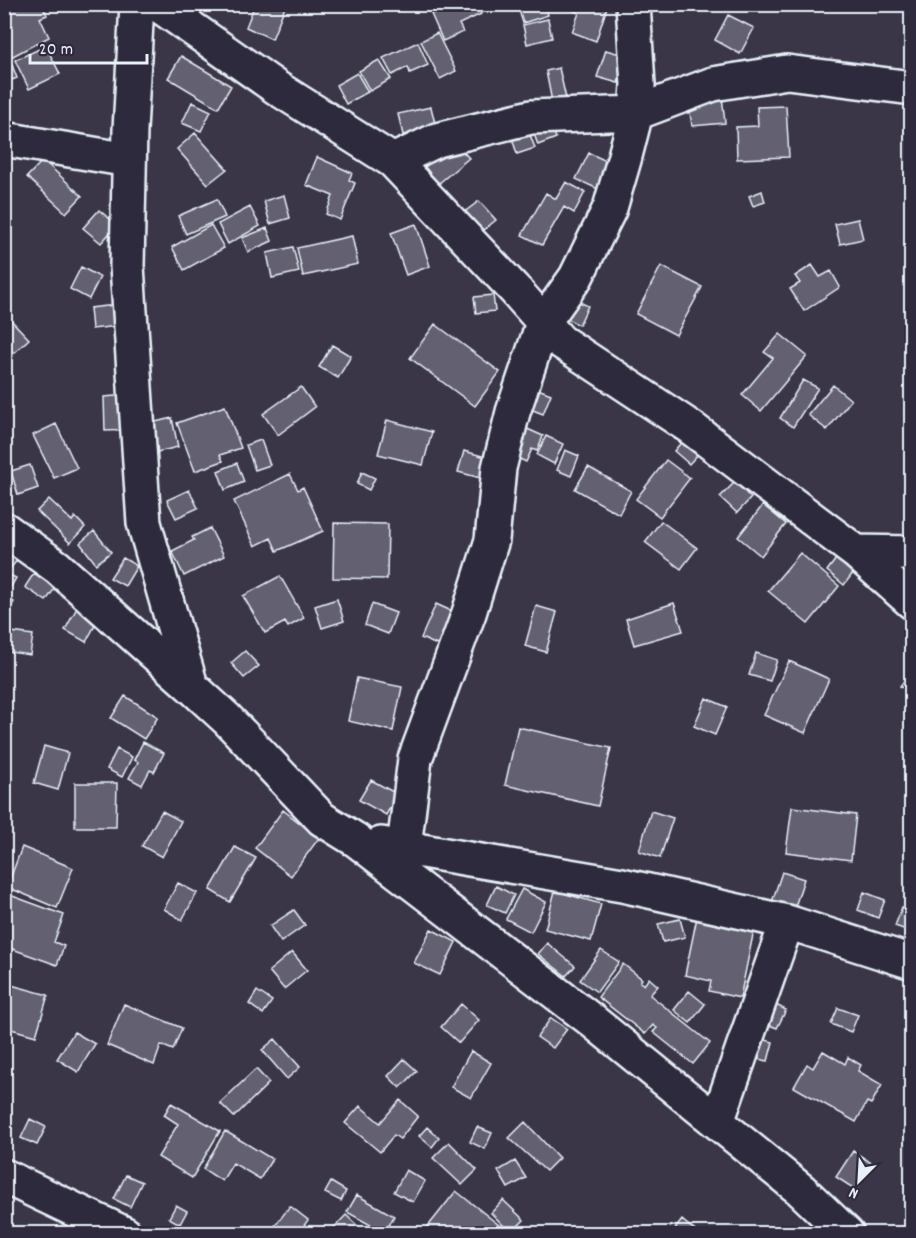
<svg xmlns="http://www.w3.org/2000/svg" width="916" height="1238" font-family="Dekko,sans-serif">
<rect width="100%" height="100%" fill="#3a3648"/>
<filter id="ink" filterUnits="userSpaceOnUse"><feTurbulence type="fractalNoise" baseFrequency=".0167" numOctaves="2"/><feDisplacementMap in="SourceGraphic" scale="12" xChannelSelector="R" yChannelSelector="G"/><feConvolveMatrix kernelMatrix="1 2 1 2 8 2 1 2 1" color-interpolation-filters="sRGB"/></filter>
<g filter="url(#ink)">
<!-- building -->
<path fill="#636171" stroke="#e8f1f8" stroke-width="1.5" d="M4,4H42L47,15L40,18L49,37L11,57L4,44Z
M255,4H286L272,39L246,27Z
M453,4H477L481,14L459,24L463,32L443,41L431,14Z
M517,4H545L548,15L523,23Z
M574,4H608L596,41L572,32L579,13L572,10Z
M728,15L754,28L740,54L715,40Z
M548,19L552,38L527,44L523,25Z
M437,33L456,71L440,79L421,41Z
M418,42L428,65L410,73L408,67L392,75L383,58Z
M46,46L60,74L29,89L15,60Z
M606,50L627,56L618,83L597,77Z
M181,56L231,86L218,108L168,78Z
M9,57L17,78L4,83V59Z
M379,60L391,79L370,91L359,71Z
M559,68L567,103L553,107L546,71Z
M357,73L368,92L346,104L336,85Z
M722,96L725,123L692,126L688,100Z
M192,102L211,111L201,131L182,123Z
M786,106L789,157L737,159L736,127L758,126L757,107Z
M431,107L436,128L403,135L398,114Z
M551,125L556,138L538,145L533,131Z
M529,132L535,148L517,154L512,138Z
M195,133L227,169L208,184L177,149Z
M454,142L469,158L438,184L425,167Z
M589,153L613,164L600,190L576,179Z
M317,157L352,173L349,180L355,183L340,220L326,214L333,196L306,185Z
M43,160L82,196L66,213L27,177Z
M566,182L585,192L574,213L564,207L542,245L522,235L546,193L556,199Z
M762,191L765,202L753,206L749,196Z
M284,195L290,218L270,224L264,201Z
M217,199L225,217L186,234L178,216Z
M479,201L496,220L480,233L463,213Z
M250,207L260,226L228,244L218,224Z
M99,210L117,225L101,243L83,228Z
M858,219L863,239L840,244L835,224Z
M416,224L430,266L406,275L391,233Z
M211,225L224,248L184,270L172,247Z
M267,228L272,241L248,252L242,238Z
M352,236L358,264L303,276L297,248Z
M293,247L299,272L272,278L267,253Z
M812,265L820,277L831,271L840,287L804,311L790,289L800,283L795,276Z
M661,266L702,287L676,335L636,314Z
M81,267L100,277L89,299L70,289Z
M493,295L495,311L476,313L474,297Z
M572,298L588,306L579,325L563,317Z
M115,305L118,326L92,329L90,308Z
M9,318L29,339L14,353L4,344V322Z
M435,324L500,372L475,406L410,358Z
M780,334L807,356L761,411L742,395L773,358L764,352Z
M332,345L351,356L338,378L319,367Z
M803,380L818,388L793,427L780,418Z
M833,385L851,400L827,430L808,415Z
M530,386L551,394L543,414L523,406Z
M301,387L315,407L278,435L263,414Z
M127,395L129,430L105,431L104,397Z
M225,406L241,448L220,455L223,461L195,471L177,423Z
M172,418L178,447L153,453L147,424Z
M387,420L432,432L423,465L378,454Z
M56,424L77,468L54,478L33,435Z
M523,427L543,436L537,451L532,449L526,462L511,455Z
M546,436L563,444L554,464L537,455Z
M685,438L700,452L689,464L674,451Z
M261,440L270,465L255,470L246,445Z
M565,450L579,456L571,476L557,470Z
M464,451L493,459L488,480L458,472Z
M666,460L690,478L660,517L636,499Z
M237,463L244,482L225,490L218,471Z
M30,465L38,488L18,495L11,471Z
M588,467L631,491L619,514L575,489Z
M362,472L375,478L369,490L357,484Z
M290,474L298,490L303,487L323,531L277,551L271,538L255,546L234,501Z
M735,482L751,498L737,513L720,497Z
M189,490L198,508L176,518L167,500Z
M49,499L72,521L75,517L85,527L70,543L37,511Z
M763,505L786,524L761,556L738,537Z
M661,521L697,548L681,569L645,542Z
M334,523L388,524L387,579L333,578Z
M210,528L224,556L184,576L172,551L194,540L192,537Z
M94,531L111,552L96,564L80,543Z
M4,548L19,558L9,570L4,567Z
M800,553L839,586L808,624L768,591Z
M839,555L856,569L844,585L827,571Z
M123,558L137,566L125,586L110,578Z
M4,572L16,578L5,597L14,602L4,618Z
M34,573L55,588L46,601L25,587Z
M280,576L304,618L288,627L285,622L265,633L243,596Z
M337,599L344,621L322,628L315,606Z
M674,603L683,631L634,645L626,619Z
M79,604L100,616L86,642L65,630Z
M372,604L396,613L388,634L365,625Z
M436,604L458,614L444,648L421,638Z
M536,606L557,612L546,652L525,646Z
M4,631L33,635L30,655L4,651Z
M245,651L259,666L244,678L231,663Z
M756,653L777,660L770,681L749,675Z
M789,661L829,679L805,733L764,715Z
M912,670V694L900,686Z
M357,678L402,687L393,731L348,721Z
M125,696L158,717L144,739L111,718Z
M706,698L727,707L715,735L694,726Z
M518,727L611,748L598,806L505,785Z
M143,742L164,753L154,772L150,770L142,785L129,778L138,762L134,760Z
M44,746L68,753L58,790L34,783Z
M117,749L132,757L122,777L107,769Z
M371,780L397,794L386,815L359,800Z
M75,783H117L116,827H75Z
M792,807L856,815L851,860L786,852Z
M283,810L319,838L291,876L255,848Z
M162,811L181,821L162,857L142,846Z
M651,811L673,818L660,858L639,851Z
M22,847L73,868L57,908L7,887Z
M235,847L256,858L230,902L210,890Z
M782,872L804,879L792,916L770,908Z
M178,883L197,893L182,920L164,909Z
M496,886L514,895L505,913L487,905Z
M522,889L546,902L531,932L506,919Z
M555,891L601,904L591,941L545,929Z
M864,892L885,900L878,918L858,910Z
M7,894L64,915L54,942L64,946L57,965L4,946V900Z
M902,907L912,911V932L895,926Z
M294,910L305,925L281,942L270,926Z
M697,917L754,930L740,998L709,991L711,981L685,975Z
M680,919L685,937L663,942L658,924Z
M431,929L456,942L440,975L414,963Z
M547,943L575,966L566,976L538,954Z
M601,950L619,962L597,992L580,980Z
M292,952L307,970L284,989L269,971Z
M623,964L642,979L640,982L644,985L649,978L658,986L650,995L710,1043L693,1064L653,1032L657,1028L653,1025L645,1034L598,997Z
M4,983L48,995L36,1036L4,1027Z
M257,991L272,1001L263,1014L249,1004Z
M689,991L705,1004L690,1023L674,1010Z
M124,1004L182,1028L173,1050L161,1045L154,1065L107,1045Z
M461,1004L479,1020L459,1043L441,1027Z
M774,1004L786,1010L777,1028L764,1023Z
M838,1008L858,1015L851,1032L831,1024Z
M551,1018L567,1029L553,1048L537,1037Z
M74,1032L95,1044L78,1072L57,1059Z
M754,1037L773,1042L768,1061L749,1057Z
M275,1039L300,1067L287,1079L262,1050Z
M471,1051L491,1063L471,1098L451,1087Z
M823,1051L845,1064L848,1057L861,1065L858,1071L882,1085L871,1104L867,1102L856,1122L794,1087L807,1064L813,1068Z
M404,1059L417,1071L400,1088L388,1076Z
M256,1069L269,1083L234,1117L220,1103Z
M400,1100L418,1116L400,1139L394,1135L380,1152L345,1123L360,1106L380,1123Z
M171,1103L220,1131L192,1178L158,1157L178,1124L164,1115Z
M30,1119L46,1127L37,1145L21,1138Z
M525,1122L559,1158L546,1171L509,1138Z
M427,1127L439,1138L432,1147L419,1136Z
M477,1127L492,1133L485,1149L470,1142Z
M225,1131L272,1159L260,1179L233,1163L222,1181L203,1169Z
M449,1142L477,1170L462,1185L433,1158Z
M853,1151L873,1164L856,1190L836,1177Z
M515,1161L526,1178L508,1188L498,1171Z
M406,1170L425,1181L413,1202L394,1192Z
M126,1175L142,1182L130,1207L114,1199Z
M331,1182L346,1191L341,1201L325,1193Z
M456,1191L509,1233L422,1234Z
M357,1195L394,1216L385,1233L347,1212Z
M503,1200L524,1220L511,1233L491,1213Z
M176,1205L187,1211L180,1224L169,1218Z
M290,1206L308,1220L298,1234H283L274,1227Z
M346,1215L362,1230L359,1234H328Z
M682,1220L699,1234H671Z"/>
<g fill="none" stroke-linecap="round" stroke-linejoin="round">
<!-- street casing -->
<g stroke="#e8f1f8" stroke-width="38">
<path id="street" d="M137,4L130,130L127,266L144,523L191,686
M157,4L277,88L393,161L516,291L560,341L690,427L856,552L912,602
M4,139L129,160
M393,161L437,140L531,117L636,113L713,84L787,72L912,88
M4,529L57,567L191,686L227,719L322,819L356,840L590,1019L801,1190L847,1234
M856,552L912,553
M381,844L622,885L787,922L912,962
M404,847L415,759L469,613L492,540L499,468L513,412L543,323L576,277L610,208L624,160L636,113L638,85L633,4
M717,1122L787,922
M4,1176L125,1234"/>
</g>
<!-- street -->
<use href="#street" stroke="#2f2a3d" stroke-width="33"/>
</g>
</g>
<!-- margin -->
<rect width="916" height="1238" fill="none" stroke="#2f2a3d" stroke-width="24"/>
<rect x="12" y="12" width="892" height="1214" fill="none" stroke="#e8f1f8" stroke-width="2" filter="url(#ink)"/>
<!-- north arrow -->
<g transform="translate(859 1181) rotate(204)" stroke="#2f2a3d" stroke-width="4.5" paint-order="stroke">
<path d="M0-4.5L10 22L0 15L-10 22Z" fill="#e8f1f8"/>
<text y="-9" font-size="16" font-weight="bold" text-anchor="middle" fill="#e8f1f8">N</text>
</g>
<!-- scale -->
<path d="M30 54v9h117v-9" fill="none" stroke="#e8f1f8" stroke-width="3"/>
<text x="39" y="54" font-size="18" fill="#e8f1f8" stroke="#2f2a3d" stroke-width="4.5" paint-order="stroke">20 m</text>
</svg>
